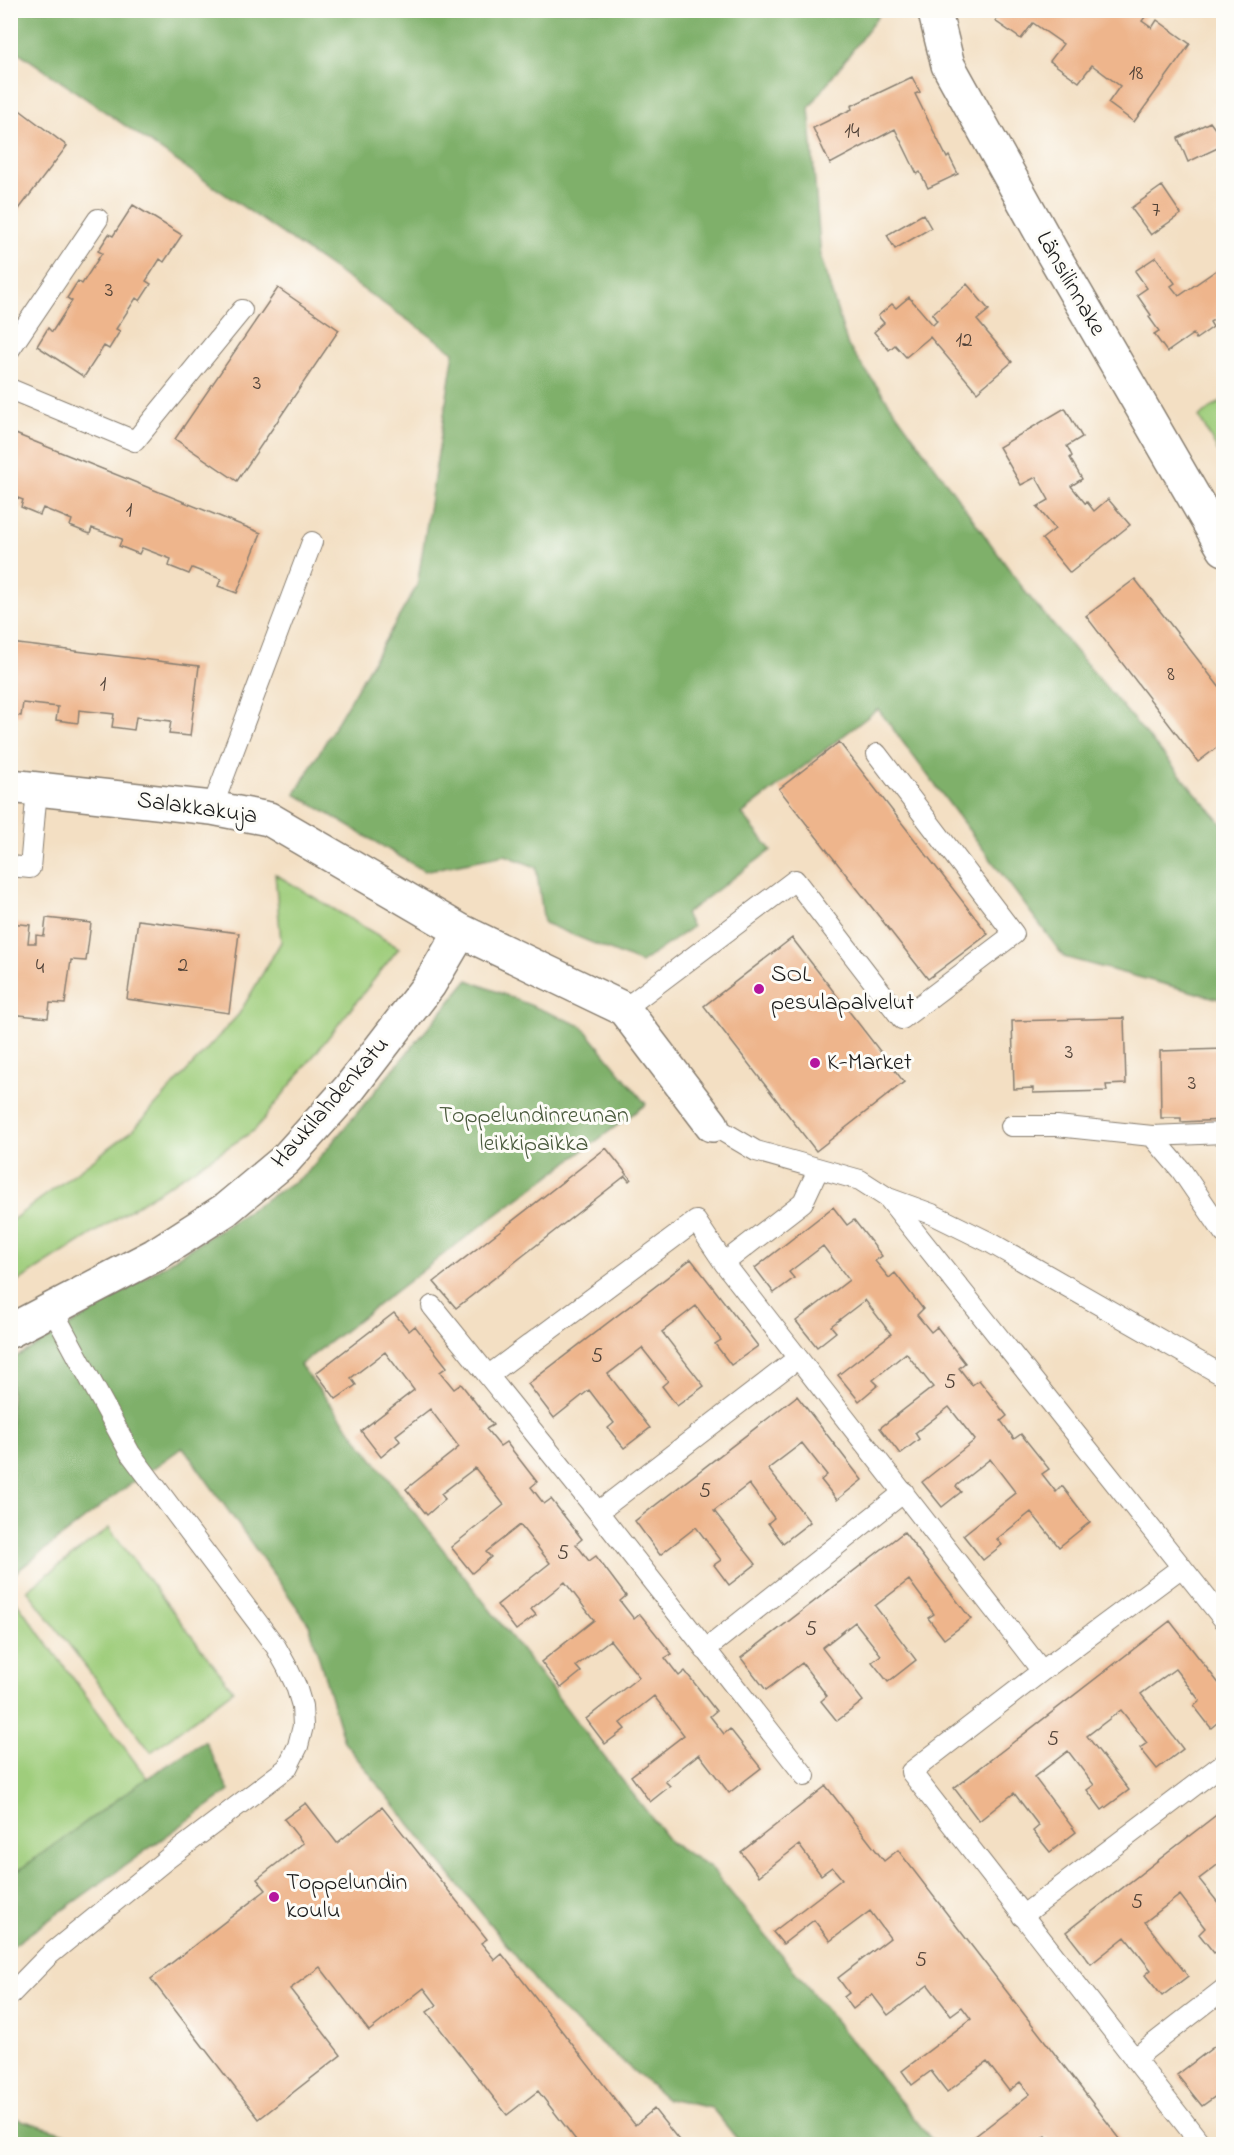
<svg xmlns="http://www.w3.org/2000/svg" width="1234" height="2155" font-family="'Indie Flower',sans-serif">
<rect width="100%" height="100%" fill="#fdfcf7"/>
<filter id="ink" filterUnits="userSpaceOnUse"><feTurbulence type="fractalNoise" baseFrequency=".0167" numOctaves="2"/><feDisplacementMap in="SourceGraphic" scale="12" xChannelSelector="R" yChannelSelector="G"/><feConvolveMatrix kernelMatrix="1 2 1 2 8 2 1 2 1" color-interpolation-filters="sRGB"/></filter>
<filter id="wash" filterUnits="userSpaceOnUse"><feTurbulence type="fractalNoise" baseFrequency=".008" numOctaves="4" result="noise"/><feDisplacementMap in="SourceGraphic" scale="24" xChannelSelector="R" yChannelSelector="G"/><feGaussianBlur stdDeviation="1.35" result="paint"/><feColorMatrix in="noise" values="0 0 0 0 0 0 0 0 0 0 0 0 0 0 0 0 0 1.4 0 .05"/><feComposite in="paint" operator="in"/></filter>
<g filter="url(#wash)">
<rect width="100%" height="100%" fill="#f3dfc3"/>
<!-- green -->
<path fill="#9fcd7b" stroke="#5e744c" stroke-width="1.5" d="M1223,400V460L1199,417Z
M275,874L399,948L255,1130L11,1286V1221L133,1130L239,1014L281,942Z
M109,1528L233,1690L151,1752L27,1590Z
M10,1593L147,1778L11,1876H10Z"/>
<!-- forest -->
<path fill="#7fb06b" stroke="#4e6644" stroke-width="1.5" d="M11,10L882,11L809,108L821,258L848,346L1027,594L1223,825V1000L1064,957L878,709L742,814L771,850L685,914L692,927L641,963L544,923L536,867L505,855L424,871L295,794L417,586L454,352L11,47Z
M468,980L582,1026L646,1104L457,1244L300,1365L671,1843L710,1867L935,2144H741L712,2108L667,2099L554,2004L344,1742L309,1624L183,1447L114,1496L11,1576V1360L62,1331L306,1174Z
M205,1741L229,1791L11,1947V1876L147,1778Z
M11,2118H15L100,2144H11Z"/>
<g id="blocks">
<!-- building -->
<path fill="#eeb58c" d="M1003,10H1144L1148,13L1142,21L1152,28L1157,20L1190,44L1134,122L1108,103L1120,86L1092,65L1079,82L1050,61L1063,44L1033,23L1021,39L995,21Z
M912,77L920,92L915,94L947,158L949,156L958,174L928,188L920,172L917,174L895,129L830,164L813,128L852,109L851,106Z
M17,108L67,146L10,221V117Z
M1210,122L1224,141V145L1188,162L1178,138Z
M1162,186L1181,214L1151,235L1131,208Z
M133,205L182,235L164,262L160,259L146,281L151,284L140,301L136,298L116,329L120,331L109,349L104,346L84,377L37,346L48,328L52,332L72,301L67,298L78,281L82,284L102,253L98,251L109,234L113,236Z
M923,214L931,228L895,249L887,235Z
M1156,257L1175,283L1171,286L1179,296L1224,265V313L1210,322L1213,327L1196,339L1193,334L1167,352L1154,334L1159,331L1149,317L1151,315L1137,295L1147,288L1135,271Z
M967,284L989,310L977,320L1012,362L977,392L930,337L906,357L895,345L889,350L874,332L884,323L878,316L892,304L896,308L909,297L933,325L937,321L932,314Z
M278,288L339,330L237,481L175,439Z
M1065,408L1082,437L1067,446L1072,456L1070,458L1082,479L1071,486L1085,503L1087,502L1094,511L1108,499L1130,525L1070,573L1042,539L1055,529L1037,507L1049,500L1036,477L1021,485L999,447Z
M13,433L261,533L237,593L218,586L221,579L192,568L189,574L169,566L171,559L142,548L139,554L119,546L122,539L92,528L90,534L70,526L72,520L43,508L40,515L21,507L23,500L10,495V439Z
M1135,579L1224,693V742L1198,762L1086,616Z
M10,643L199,666L190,736L169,734L171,721L136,717L134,730L112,727L114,714L79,710L78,723L56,720L58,707L23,703L21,716L10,715Z
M839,742L988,934L928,979L779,789Z
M46,918L91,923L86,961L71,960L65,1004L50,1003L48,1018L10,1014V923L30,925L28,943H36V935L44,936Z
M138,920L239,933L229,1013L127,999Z
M792,938L904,1082L816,1151L704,1006Z
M1124,1018L1126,1084L1106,1085L1107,1091L1033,1093V1088L1014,1089L1012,1021Z
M1224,1049V1120L1181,1122V1118H1161L1160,1051Z
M606,1148L631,1179L629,1181L625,1176L456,1308L434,1282Z
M833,1207L847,1225L854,1220L882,1256L875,1261L889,1278L895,1273L923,1309L917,1315L931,1332L937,1327L965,1363L959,1368L972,1385L979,1380L1007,1416L1001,1421L1014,1439L1021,1434L1049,1469L1042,1474L1056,1492L1062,1486L1090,1522L1059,1547L1031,1512L997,1539L1002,1545L983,1560L963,1535L1016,1493L990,1459L956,1486L961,1492L942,1507L922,1482L975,1440L949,1407L915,1433L919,1439L900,1454L880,1428L933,1387L906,1353L873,1380L878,1385L859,1401L838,1375L891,1334L865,1300L831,1326L836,1332L817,1347L796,1321L849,1280L823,1246L789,1272L794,1278L774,1293L755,1268Z
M691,1259L758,1346L731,1365L715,1344L721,1340L696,1306L662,1332L704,1386L677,1406L662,1386L668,1381L642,1348L608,1374L650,1428L624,1448L608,1428L614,1423L589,1390L554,1418L528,1384Z
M394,1313L409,1331L415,1326L447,1367L440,1372L454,1389L461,1384L493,1425L486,1429L500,1446L506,1442L537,1482L531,1487L544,1504L551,1499L582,1539L576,1544L589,1561L596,1556L626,1596L620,1601L634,1619L640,1614L672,1654L665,1658L679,1676L685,1671L716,1711L710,1716L724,1734L730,1729L761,1768L729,1793L699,1754L665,1781L670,1786L650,1802L631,1776L684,1735L654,1696L620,1723L625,1729L605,1744L586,1719L639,1677L610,1640L576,1666L581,1672L561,1688L541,1662L594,1620L565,1582L531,1609L536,1615L516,1630L497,1605L550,1563L520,1525L486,1552L491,1557L472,1573L451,1547L504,1505L475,1468L441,1494L445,1499L427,1515L406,1489L459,1447L430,1409L396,1435L400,1441L381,1457L361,1431L414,1390L385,1352L351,1378L356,1385L336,1399L316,1373Z
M797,1396L862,1480L837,1500L821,1480L827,1475L802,1443L768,1469L810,1522L783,1543L768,1523L774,1518L749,1484L714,1511L756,1564L729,1585L714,1565L721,1560L696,1527L660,1555L635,1521Z
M904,1532L971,1619L944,1639L928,1618L934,1614L909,1580L875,1606L916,1660L888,1682L872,1662L881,1655L855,1622L822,1648L863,1701L837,1721L821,1701L827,1696L802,1663L766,1690L741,1658Z
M1170,1621L1224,1690V1717L1211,1728L1194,1706L1200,1701L1175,1669L1141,1694L1183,1749L1157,1769L1140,1748L1147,1743L1121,1710L1087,1736L1129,1790L1102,1810L1087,1790L1094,1785L1068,1751L1034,1777L1076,1832L1050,1852L1033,1831L1039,1826L1014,1793L979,1821L954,1788Z
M826,1786L884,1861L898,1850L1124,2144H1052L1046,2136L1035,2144H965L1030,2094L1020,2082L1009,2091L987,2062L947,2092L931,2071L912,2085L902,2071L971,2019L962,2007L951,2015L928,1985L888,2015L872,1994L853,2009L844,1997L849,1993L838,1978L890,1938L870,1911L830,1941L814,1920L783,1944L773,1932L842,1879L832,1867L821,1875L799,1845L759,1876L741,1852Z
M306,1803L337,1843L382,1807L487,1939L481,1943L495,1960L502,1954L635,2125L654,2109L682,2144H579L538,2091L507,2115L427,2012L437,2005L424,1988L369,2031L320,1967L290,1989L341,2055L259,2119L151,1979L266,1890L257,1879L303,1843L284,1819Z
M1224,1809V1860L1199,1879L1224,1910V1946L1214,1953L1199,1934L1205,1928L1180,1895L1145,1922L1188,1976L1162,1996L1145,1975L1151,1970L1125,1937L1091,1964L1066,1932Z
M1224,2039V2090L1202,2106L1177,2075Z"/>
</g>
</g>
<g filter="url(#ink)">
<use href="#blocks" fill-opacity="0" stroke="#887e70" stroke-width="1.5"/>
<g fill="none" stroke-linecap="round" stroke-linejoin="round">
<!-- lane casing -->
<g stroke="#887e70" stroke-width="22">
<path id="lane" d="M10,349L98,219
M10,389L135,441L242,310
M212,808L312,542
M10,866L30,868L37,789
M624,1009L795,880L902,1019L1014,934L877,754
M712,1125L756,1151L860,1180L888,1198L932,1214L991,1243L1224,1376
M1011,1126H1057L1152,1136L1181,1170L1224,1233
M1152,1136L1224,1133
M888,1198L1224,1620
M724,1263L803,1202L818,1170
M432,1306L598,1512L805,1776
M489,1375L696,1221L724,1263L1042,1671
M598,1512L798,1358
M1182,1567L1042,1671L911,1772L1201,2144
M705,1650L904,1492
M1022,1916L1224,1763
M10,1995L48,1956L167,1859L287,1768L298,1746L303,1726L302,1706L296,1686L287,1667L276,1647L130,1453L52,1309
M1134,2059L1224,1989"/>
</g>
<!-- street casing -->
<g stroke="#887e70" stroke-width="36">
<path id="street" d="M937,10L936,17L948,65L1053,254L1224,549
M10,786L212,808L269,819L461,931L624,1009L712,1125
M10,1331L155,1255L225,1210L285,1160L349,1089L429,985L461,931"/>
</g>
<!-- lane -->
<use href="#lane" stroke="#fff" stroke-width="20"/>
<!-- street -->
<use href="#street" stroke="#fff" stroke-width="33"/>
</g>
</g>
<!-- markers -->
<g fill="#b5179e" stroke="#fdfcf7" stroke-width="2">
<circle cx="759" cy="989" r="6"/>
<circle cx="815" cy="1063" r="6"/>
<circle cx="274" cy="1897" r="6"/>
</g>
<g text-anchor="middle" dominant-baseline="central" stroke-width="6" stroke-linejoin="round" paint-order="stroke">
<!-- number labels -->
<g font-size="21" fill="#504238">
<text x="1136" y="74">18</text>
<text x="852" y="132">14</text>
<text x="1156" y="211">7</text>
<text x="109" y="291">3</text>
<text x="964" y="341">12</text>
<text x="257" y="384">3</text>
<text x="129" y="511">1</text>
<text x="1171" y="675">8</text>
<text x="103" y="685">1</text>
<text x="183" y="966">2</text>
<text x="40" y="968">4</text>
<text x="1069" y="1053">3</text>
<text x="1192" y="1084">3</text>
<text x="597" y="1357">5</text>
<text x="950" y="1383">5</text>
<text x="705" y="1492">5</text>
<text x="563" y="1554">5</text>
<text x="811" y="1630">5</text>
<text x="1053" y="1740">5</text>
<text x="1137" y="1903">5</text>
<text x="921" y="1961">5</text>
</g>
<!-- street labels -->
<g font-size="24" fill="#1c1c1c" stroke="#fdfcf7">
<text transform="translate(1070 284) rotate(60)">Länsilinnake</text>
<text transform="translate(197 809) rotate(8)">Salakkakuja</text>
<text transform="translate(331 1103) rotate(-49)">Haukilahdenkatu</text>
</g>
<!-- poi labels -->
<g font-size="24" fill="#1c1c1c" stroke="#fdfcf7" text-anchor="start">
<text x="771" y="975">SOL<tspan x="771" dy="28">pesulapalvelut</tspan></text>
<text x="827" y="1063">K-Market</text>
<text x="286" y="1883">Toppelundin<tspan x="286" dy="28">koulu</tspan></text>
</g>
<!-- park labels -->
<g font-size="24" fill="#4a5a3d" stroke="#fdfcf7">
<text x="534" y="1116">Toppelundinreunan<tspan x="534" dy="28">leikkipaikka</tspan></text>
</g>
</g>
<!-- margin -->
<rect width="1234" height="2155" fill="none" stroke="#fdfcf7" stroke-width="36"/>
</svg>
